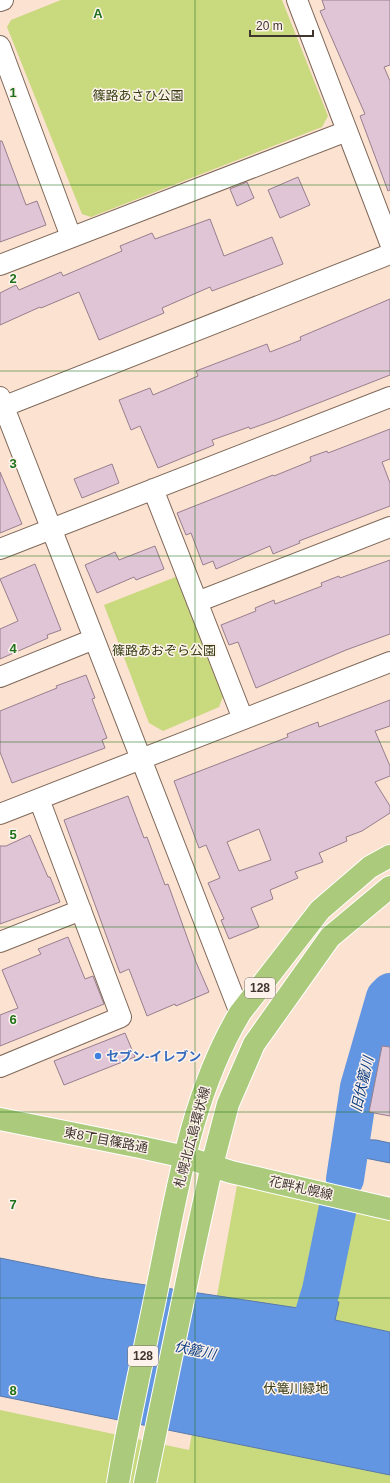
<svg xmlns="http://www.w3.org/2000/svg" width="390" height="1483" font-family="Arial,'Noto Sans JP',sans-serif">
<rect width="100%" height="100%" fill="#fce2d0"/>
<!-- green -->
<path fill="#c8d97e" d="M61,0H282L328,116L322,127L91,217L82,214L7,27L11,20Z
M178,576L224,694L219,707L163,731L149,723L104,605Z
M238,1180L390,1214V1483H0V1410L189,1450Z"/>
<!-- water -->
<path fill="#6396e2" stroke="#5879ac" d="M390,978V1037L386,1036L366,1121L346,1118L371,1000Z
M342,1139L376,1140L390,1143V1163L360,1157L357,1170L338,1166Z
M329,1207L349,1211L340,1253L319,1248Z
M0,1258L99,1278L298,1308L301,1294L309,1295L311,1287L333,1292L331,1300L339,1302L335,1320L390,1332V1475L0,1396Z"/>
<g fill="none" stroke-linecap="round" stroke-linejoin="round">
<!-- river -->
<path stroke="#6396e2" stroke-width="38" d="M345,1179L359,1087L385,997L390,992
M306,1340L321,1290L338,1207"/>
</g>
<!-- building -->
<path fill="#dfc5d6" stroke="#977f8e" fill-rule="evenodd" d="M322,0H390V65L384,67L390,81V190L388,191L360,116L365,114L320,11L325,9Z
M0,141H2L26,205L37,201L46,225L0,242Z
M298,177L310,205L280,218L268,190Z
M247,182L254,198L237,206L230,189Z
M210,219L224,256L272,237L283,264L212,291L210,287L162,308L164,313L99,340L79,292L41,308L40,307L0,325V293L16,285L19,290L61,272L63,276L122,251L120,246L152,233L155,239Z
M390,299V375L275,420L250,429L249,427L212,440L214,445L158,468L140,426L131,430L119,400L150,388L153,395L198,376L196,371L267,344L270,352L301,340L300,337Z
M390,429V459L382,462L390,483V506L299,541L300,543L273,554L270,546L216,569L213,561L203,565L191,533L186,535L177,513L273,475L274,476L311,461L310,457L327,451L328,453Z
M112,464L119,483L82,498L74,479Z
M0,472L22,524L0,533Z
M155,546L164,569L136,580L134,577L97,593L85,565L115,552L119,560Z
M390,560V634L346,650L256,688L238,642L229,645L221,625L256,611L255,608L274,600L275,604L322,586L321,583L339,576L340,578Z
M35,564L61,630L47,635L48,638L0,659V629L18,621L0,579Z
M86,675L95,698L92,699L107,738L102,740L105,748L12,783L0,752V711L57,688L56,686Z
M390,700V726L375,731L390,766V776L375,782L390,806V813L362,831L346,837L347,841L319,853L323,862L295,872L298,878L270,890L273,899L251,908L259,927L229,939L221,920L224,919L208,883L220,878L206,845L199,848L174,781L288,737L287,734L318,722L319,727ZM259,829L271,860L239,871L227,842Z
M128,796L144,838L147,837L165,885L168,884L196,962L209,992L176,1006L175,1004L147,1016L129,969L120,973L64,820Z
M30,835L48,877H50L60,902L0,924V846H6Z
M68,937L85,979L93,976L104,1004L0,1046V1015L18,1008L2,970L41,954L38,949Z
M125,1033L135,1057L64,1085L54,1061Z
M382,1046L390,1047V1116L369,1112Z"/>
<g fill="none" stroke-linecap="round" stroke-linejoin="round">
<!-- minor casing -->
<g stroke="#7f6859" stroke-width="22">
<path id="minor" d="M297,0L390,243
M0,1L3,0
M0,46L71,237
M0,265L347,131
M0,397L240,1013
M0,408L390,254
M153,489L243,719
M0,549L390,397
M197,602L390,527
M0,677L94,639
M0,814L390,662
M0,942L81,910
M0,1067L121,1017L39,799"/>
</g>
<!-- major casing -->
<g stroke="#fff" stroke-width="24">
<path id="major" d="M0,1119L140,1147L185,1157L231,1172L390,1209
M118,1483C129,1416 145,1350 158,1284C177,1192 191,1095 240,1013L320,910L370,867L390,856
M145,1483L193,1252L212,1165L228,1104L254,1044L330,937L390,887"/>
</g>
<!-- minor -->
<use href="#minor" stroke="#fff" stroke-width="20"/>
<!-- major -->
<use href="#major" stroke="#abca7b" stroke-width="22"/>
</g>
<!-- grid -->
<path fill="none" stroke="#1e7119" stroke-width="1" stroke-opacity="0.55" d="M195,0V1483M0,185H390M0,371H390M0,556H390M0,742H390M0,927H390M0,1112H390M0,1298H390"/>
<!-- markers -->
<circle fill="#3f7fe0" stroke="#fdf3ec" stroke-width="1.5" cx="98" cy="1056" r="4"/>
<g text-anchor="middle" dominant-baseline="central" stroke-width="3" stroke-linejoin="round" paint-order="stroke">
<!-- shield labels -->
<g fill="#fdf3ec" stroke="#796f68" stroke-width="1">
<rect x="245" y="978" width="30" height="20" rx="3"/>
<rect x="128" y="1346" width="30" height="20" rx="3"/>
</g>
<g font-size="12" font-weight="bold" fill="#40362f">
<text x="260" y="988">128</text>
<text x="143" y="1356">128</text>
</g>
<!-- park labels -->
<g font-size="13" fill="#363d13" stroke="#fdf3ec">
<text x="138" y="95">篠路あさひ公園</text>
<text x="164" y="650">篠路あおぞら公園</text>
<text x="296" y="1388">伏篭川緑地</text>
</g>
<!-- shop labels -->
<g font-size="13" font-weight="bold" fill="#366cbe" stroke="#fdf3ec" text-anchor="start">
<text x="106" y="1056">セブン-イレブン</text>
</g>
<!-- street labels -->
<g font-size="13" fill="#40362f" stroke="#fdf3ec">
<text transform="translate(192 1137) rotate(-75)">札幌北広島環状線</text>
<text transform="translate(106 1140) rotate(11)">東8丁目篠路通</text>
<text transform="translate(301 1188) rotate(13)">花畔札幌線</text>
</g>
<!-- water labels -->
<g font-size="14" font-style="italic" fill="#0f3f83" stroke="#fdf3ec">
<text transform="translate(362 1084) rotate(-77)">旧伏籠川</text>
<text transform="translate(195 1350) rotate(12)">伏籠川</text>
</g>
</g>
<g font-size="13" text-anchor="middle" font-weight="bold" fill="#1e7119" stroke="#fdf3ec" stroke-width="3" stroke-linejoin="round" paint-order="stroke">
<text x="98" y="18">A</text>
<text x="13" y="97">1</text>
<text x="13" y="283">2</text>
<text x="13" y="468">3</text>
<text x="13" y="653">4</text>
<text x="13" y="839">5</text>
<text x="13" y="1024">6</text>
<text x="13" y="1209">7</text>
<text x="13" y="1395">8</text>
</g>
<!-- scale -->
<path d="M250 30v6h63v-6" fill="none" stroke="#40362f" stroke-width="2"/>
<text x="256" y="30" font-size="12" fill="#40362f" stroke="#fdf3ec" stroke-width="3" paint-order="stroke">20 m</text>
</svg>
